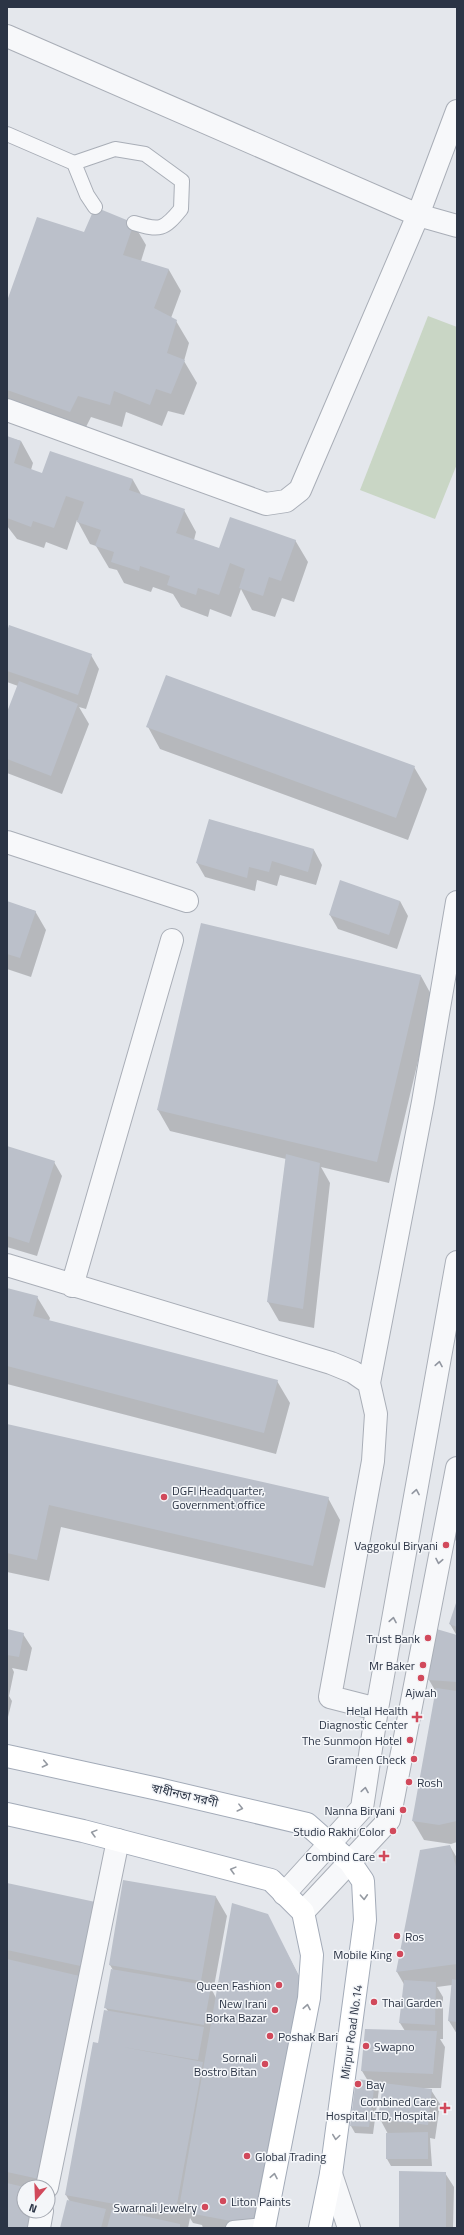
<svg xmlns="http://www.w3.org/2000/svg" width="464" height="2235" font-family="'Titillium Web','Noto Sans Bengali',sans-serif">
<rect width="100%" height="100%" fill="#e4e7ec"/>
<!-- green -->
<path fill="#c9d6c5" d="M428,316L457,327V464L435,519L360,490Z"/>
<!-- shadow -->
<path fill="#0003" d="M133,223L146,245L141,261L169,270L181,291L171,318L176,321L189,343L184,361L197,383L184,415L168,411L162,426L126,412L122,427L91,417L83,433L7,407V304L84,234Z
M7,437L21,441L33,463L31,470L43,475L133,480L142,496L184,510L196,532L194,540L220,549L295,540L308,562L294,602L282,598L275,617L252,610L241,589L231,617L210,609L208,617L181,607L173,594L153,587L151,592L124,583L117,570L109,568L96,546L90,544L77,520L67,550L46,542L44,548L17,539L7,526Z
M7,635L91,655L99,669L86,709L79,707L89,724L62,794L7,773V715L18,686L7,682Z
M148,727L414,767L427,789L408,840L160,749Z
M314,850L322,865L316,885L280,875L277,886L257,880L255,891L205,877L197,863Z
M400,901L408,916L397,949L338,929L330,915Z
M7,902L35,911L46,930L31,977L7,969Z
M421,976L433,998L389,1183L321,1167L330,1183L314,1328L279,1321L268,1302L286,1159L170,1131L158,1110Z
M7,1147L54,1162L62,1176L37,1256L7,1247Z
M7,1289L37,1297L50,1318L49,1321L277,1381L290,1403L276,1454L7,1384Z
M7,1425L328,1498L340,1520L325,1588L61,1527L49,1581L7,1572Z
M457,1524V1543L453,1536Z
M457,1602V1842L451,1844L424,1840L413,1821L436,1692L429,1680L457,1636L450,1624Z
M7,1630L23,1634L32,1648L27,1671L12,1668L14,1672L9,1696L12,1701L7,1721Z
M450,1846L457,1858V2034L449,2021L452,1985L437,1987L443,1997V2039H440L445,2047L441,2088H424V2089L431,2090L440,2104L435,2139L430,2138L432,2166H391L387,2159L388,2134L380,2119L384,2086L376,2085L379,2089L373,2134L355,2133L351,2126L368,2081L362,2071L405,2031L400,2023L405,1986L397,1972L421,1851Z
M124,1881L216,1897L227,1916L213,1992L216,1998L267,1915L313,2003L268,2228H203L202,2225L193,2223L190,2218L188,2228H61L70,2202L66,2195L108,2011L105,2007L113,1970L110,1965Z
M7,1884L99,1904L96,1999L51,2200H48V2187H24V2211L7,2228Z
M445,2173L454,2187L453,2228H400Z"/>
<!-- building -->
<path fill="#bbc0ca" d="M95,207L134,223L123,255L169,269L154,308L177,320L167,353L185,360L171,394L156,389L150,405L114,391L110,405L78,396L70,412L7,390V301L37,217L84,232Z
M7,436L21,441L14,463L42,473L50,451L133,479L129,490L185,509L176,533L219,548L230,517L296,540L281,581L269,577L263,596L239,588L245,569L230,563L219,595L198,588L196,595L167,585L170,576L140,566L139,571L111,562L114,552L95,546L101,530L77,522L84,502L66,496L54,528L33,521L31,527L7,518Z
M9,625L92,654L78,695L7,671V632Z
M166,675L415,766L396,818L146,727Z
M19,681L78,704L51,776L7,759V712Z
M209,819L314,849L308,872L272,861L269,872L249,867L247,878L196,863Z
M340,880L400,901L389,935L329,915Z
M7,901L36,911L20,958L7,954Z
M201,923L421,975L377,1162L157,1110Z
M7,1146L55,1161L29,1243L7,1236Z
M286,1154L320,1163L303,1309L267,1302Z
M7,1288L38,1296L33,1316L278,1380L264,1433L7,1366Z
M7,1424L329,1497L313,1566L49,1505L37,1560L7,1553Z
M457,1600V1627L449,1624Z
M433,1628L457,1635V1682L428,1680Z
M7,1629L24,1633L19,1657L7,1655Z
M436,1688L457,1691V1821L439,1825L412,1821Z
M450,1845L457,1870V1964L396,1972L420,1850Z
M123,1880L216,1896L201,1981L109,1965Z
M7,1883L100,1903L85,1967L7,1950Z
M232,1903L268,1914L301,1980L252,2225L194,2214L196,2205L180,2202Z
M7,1959L84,1977L39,2179L7,2172Z
M111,1969L211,1986L204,2025L104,2008Z
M452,1979L457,1980V2022L448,2021Z
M404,1980L436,1982L435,2025L399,2023Z
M104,2010L204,2027L198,2060L123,2047L203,2062L175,2215L65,2195L93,2042L98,2043Z
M365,2029L437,2031L433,2074L361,2071Z
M356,2079L375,2081L369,2127L350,2126Z
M383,2083L432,2089L428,2125L378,2119Z
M428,2132V2159H386V2133Z
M399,2171L446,2172V2228H399Z
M7,2183L24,2187V2211H34L30,2228H7Z
M67,2200L106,2209L101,2228H60Z
M112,2209L180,2224V2228H107Z"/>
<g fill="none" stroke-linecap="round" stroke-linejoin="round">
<!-- lane casing -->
<g stroke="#a9aeb7" stroke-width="16">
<path id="lane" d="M7,134L74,163L115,149L145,154L182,181L181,209C164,230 160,231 134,223
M74,163L87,195L95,207
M233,2228L265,2225"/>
</g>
<!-- street casing -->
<g stroke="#a9aeb7" stroke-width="24">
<path id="street" d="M7,36L418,215L457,226
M7,410L266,504L286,501L300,490L418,215L457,111
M7,842L187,901
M7,1265L331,1363L353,1372L369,1383L376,1414L373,1461L330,1697L377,1709
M72,1286L172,940
M369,1383L423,1102L457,902
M284,1894L362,1808L377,1709L457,1262
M303,1912L389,1820L457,1468
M331,2174L349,2228
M47,2187L118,1840
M39,2228L42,2211"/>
</g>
<!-- primary casing -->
<g stroke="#a3abb8" stroke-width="24">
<path id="primary" d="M7,1756L158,1789L307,1824L350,1862L363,1881L365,1920L331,2174L320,2228
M7,1814L83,1831L271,1880L303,1912L312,1955L309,1998L264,2228"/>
</g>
<!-- lane -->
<use href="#lane" stroke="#f7f8fa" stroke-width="14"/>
<!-- street -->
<use href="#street" stroke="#f7f8fa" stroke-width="22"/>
<!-- primary -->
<use href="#primary" stroke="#fff" stroke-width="22"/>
</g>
<!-- one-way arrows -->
<defs><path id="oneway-chevron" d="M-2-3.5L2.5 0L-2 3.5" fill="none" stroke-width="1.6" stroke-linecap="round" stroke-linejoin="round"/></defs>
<g stroke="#9196a0">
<use href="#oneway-chevron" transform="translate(439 1364) rotate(-80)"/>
<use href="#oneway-chevron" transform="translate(416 1492) rotate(-80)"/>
<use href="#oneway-chevron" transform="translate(439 1561) rotate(101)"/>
<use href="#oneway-chevron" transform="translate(393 1620) rotate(-80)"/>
<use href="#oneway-chevron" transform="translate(365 1790) rotate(-81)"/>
</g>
<g stroke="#959aa2">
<use href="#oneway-chevron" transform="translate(45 1764) rotate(12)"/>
<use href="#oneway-chevron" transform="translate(240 1808) rotate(14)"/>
<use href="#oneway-chevron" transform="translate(94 1833) rotate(-165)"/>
<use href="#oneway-chevron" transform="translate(233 1870) rotate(-165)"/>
<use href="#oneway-chevron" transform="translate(364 1897) rotate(87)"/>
<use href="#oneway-chevron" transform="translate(307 2007) rotate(-79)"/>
<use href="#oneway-chevron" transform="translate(336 2137) rotate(98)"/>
<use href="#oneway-chevron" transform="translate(274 2176) rotate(-79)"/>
</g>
<!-- markers -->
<g fill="#d1495b" stroke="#f4f6f9" stroke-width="1.5">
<circle cx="164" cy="1497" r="4"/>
<circle cx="446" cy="1545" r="4"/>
<circle cx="428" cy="1638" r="4"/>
<circle cx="423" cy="1665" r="4"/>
<circle cx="421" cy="1678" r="4"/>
<path d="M415 1711h4v4h4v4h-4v4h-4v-4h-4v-4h4z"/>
<circle cx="410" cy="1740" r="4"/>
<circle cx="414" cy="1759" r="4"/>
<circle cx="409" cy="1782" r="4"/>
<circle cx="403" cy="1810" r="4"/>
<circle cx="393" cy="1831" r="4"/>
<path d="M382 1850h4v4h4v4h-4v4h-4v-4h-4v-4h4z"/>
<circle cx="397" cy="1936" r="4"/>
<circle cx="400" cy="1954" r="4"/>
<circle cx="279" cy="1985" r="4"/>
<circle cx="374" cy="2002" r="4"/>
<circle cx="275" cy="2010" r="4"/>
<circle cx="270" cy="2036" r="4"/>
<circle cx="366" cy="2046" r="4"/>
<circle cx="265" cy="2064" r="4"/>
<circle cx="358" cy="2084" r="4"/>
<path d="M443 2102h4v4h4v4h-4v4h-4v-4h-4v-4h4z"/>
<circle cx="247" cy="2156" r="4"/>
<circle cx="223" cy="2201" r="4"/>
<circle cx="205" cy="2207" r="4"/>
</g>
<g text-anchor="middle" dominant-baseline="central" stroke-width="3" stroke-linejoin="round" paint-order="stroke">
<!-- poi labels -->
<g font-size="12" fill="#2b3445" stroke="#f4f6f9" text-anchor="end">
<text x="172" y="1490" text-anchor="start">DGFI Headquarter,<tspan x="172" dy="14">Government office</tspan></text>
<text x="438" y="1545">Vaggokul Biryani</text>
<text x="420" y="1638">Trust Bank</text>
<text x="415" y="1665">Mr Baker</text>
<text x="421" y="1692" text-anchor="middle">Ajwah</text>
<text x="408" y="1710">Helal Health<tspan x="408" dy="14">Diagnostic Center</tspan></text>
<text x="402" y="1740">The Sunmoon Hotel</text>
<text x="406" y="1759">Grameen Check</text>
<text x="417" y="1782" text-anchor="start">Rosh</text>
<text x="395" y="1810">Nanna Biryani</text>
<text x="385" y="1831">Studio Rakhi Color</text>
<text x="375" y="1856">Combind Care</text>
<text x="405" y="1936" text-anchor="start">Ros</text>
<text x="392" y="1954">Mobile King</text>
<text x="271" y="1985">Queen Fashion</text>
<text x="382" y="2002" text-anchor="start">Thai Garden</text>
<text x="267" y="2003">New Irani<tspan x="267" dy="14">Borka Bazar</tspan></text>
<text x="278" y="2036" text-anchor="start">Poshak Bari</text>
<text x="374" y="2046" text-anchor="start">Swapno</text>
<text x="257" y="2057">Sornali<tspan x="257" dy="14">Bostro Bitan</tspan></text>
<text x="366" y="2084" text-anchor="start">Bay</text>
<text x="436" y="2101">Combined Care<tspan x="436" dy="14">Hospital LTD, Hospital</tspan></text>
<text x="255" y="2156" text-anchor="start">Global Trading</text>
<text x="231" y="2201" text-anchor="start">Liton Paints</text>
<text x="197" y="2207">Swarnali Jewelry</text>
</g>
<!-- street labels -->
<g font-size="12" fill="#2b3445" stroke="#f4f6f9">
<text transform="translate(185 1795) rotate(13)">স্বাধীনতা সরণী</text>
<text transform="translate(351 2032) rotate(-82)">Mirpur Road No.14</text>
</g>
</g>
<!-- border -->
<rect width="464" height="2235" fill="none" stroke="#2b3445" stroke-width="16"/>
<!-- north arrow -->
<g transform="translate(36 2199) rotate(199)"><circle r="19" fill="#f4f6f9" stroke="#a4a8b1"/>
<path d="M0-3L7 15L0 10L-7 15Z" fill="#d1495b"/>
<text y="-6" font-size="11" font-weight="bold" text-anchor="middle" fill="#2b3445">N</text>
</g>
</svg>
